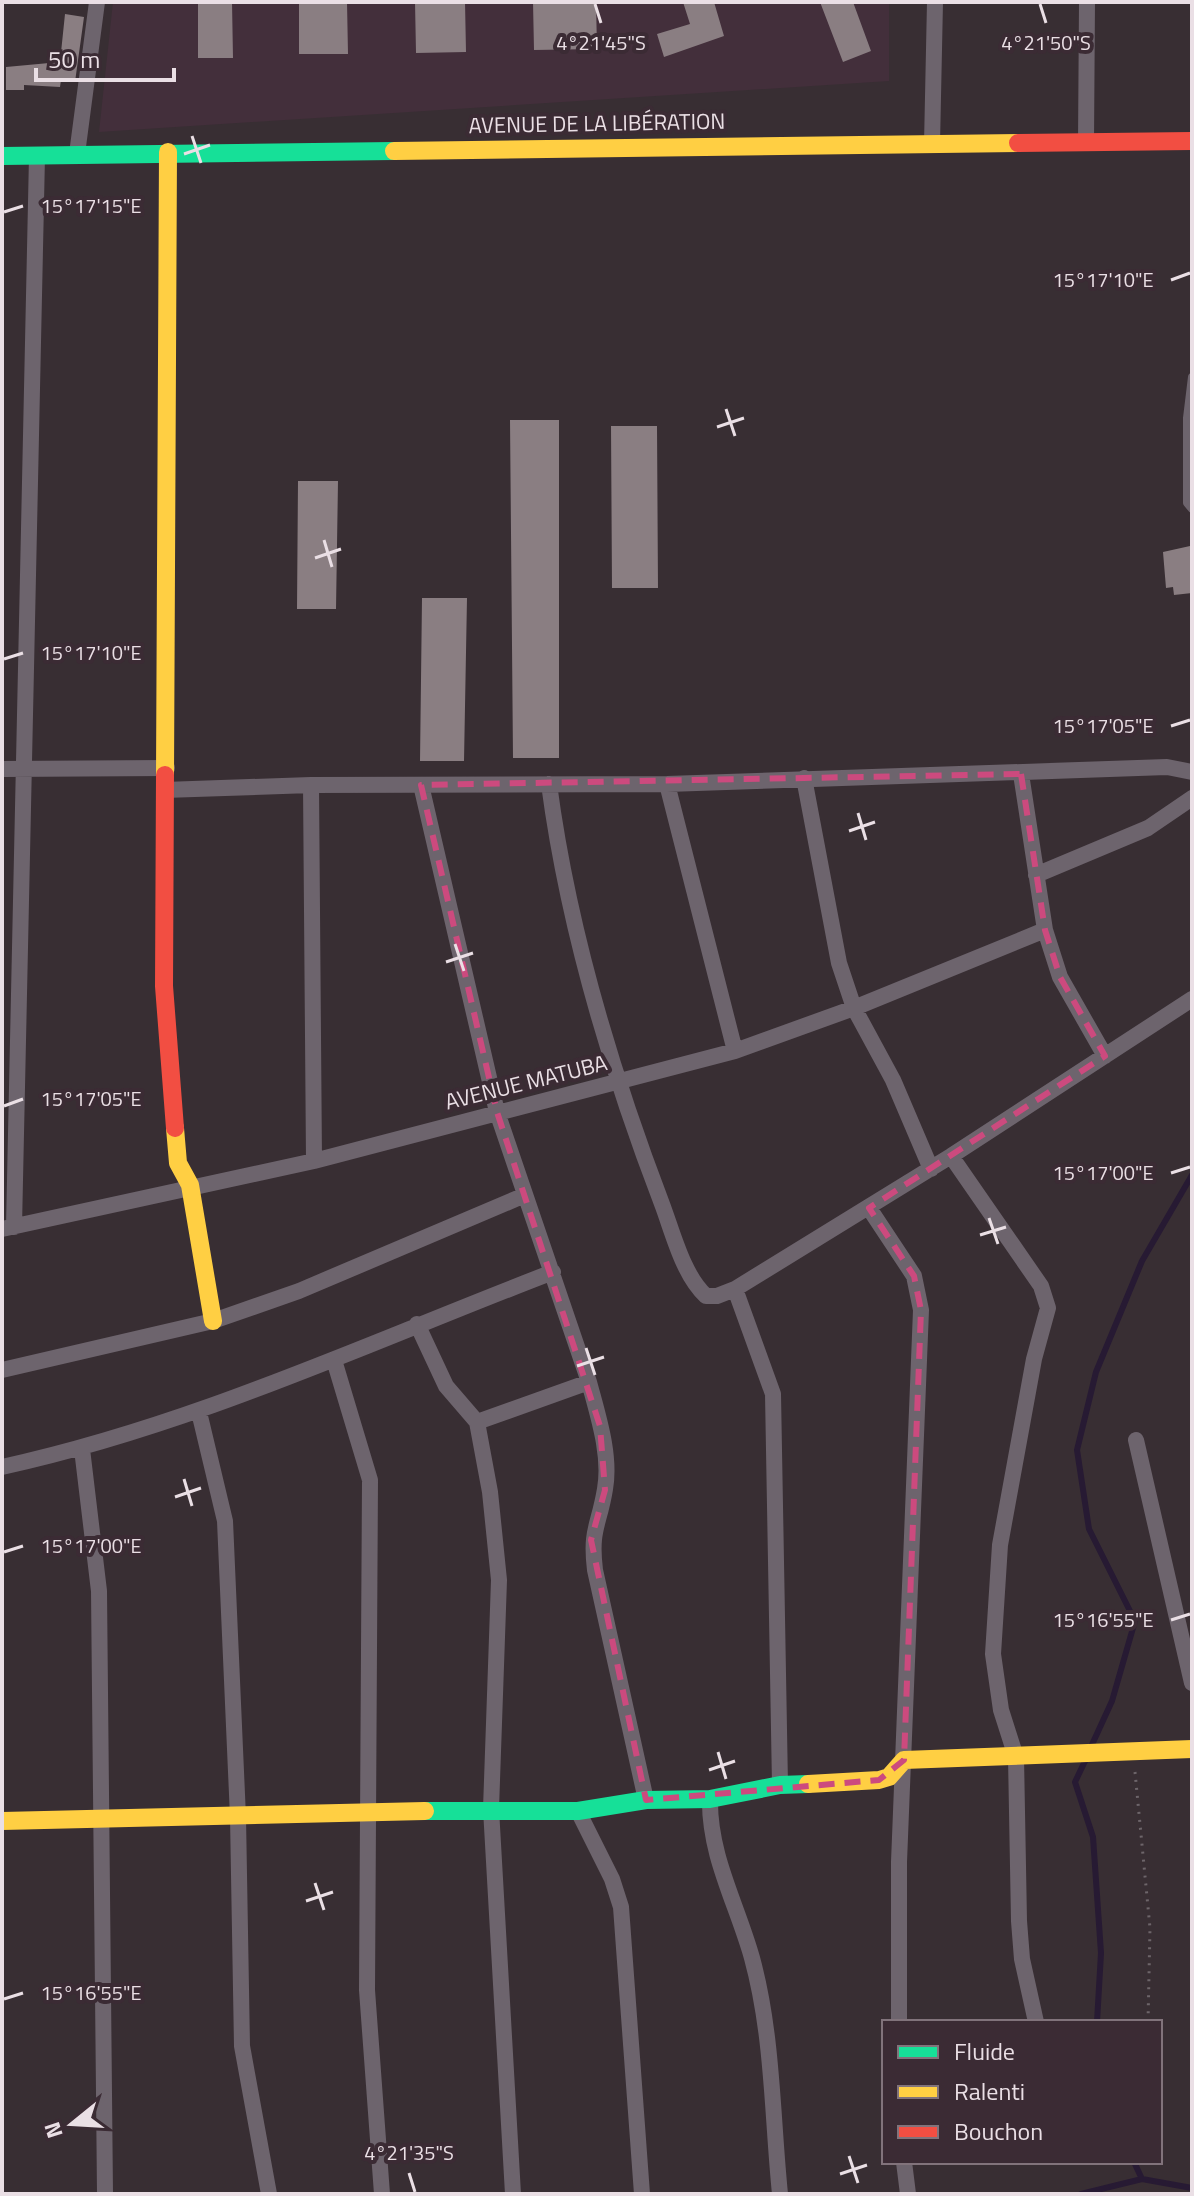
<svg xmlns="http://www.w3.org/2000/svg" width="1194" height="2196" font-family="'Titillium Web',sans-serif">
<rect width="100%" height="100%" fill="#382e33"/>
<!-- built -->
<path fill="#432f3b" d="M113,2H889V81L99,132Z"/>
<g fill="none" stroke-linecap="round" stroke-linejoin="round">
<!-- stream -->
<path stroke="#271a33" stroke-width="6" d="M1090,1749L1112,1701L1135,1621L1089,1529L1077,1450L1096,1372L1142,1261L1192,1175
M1086,1759L1075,1782L1093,1837L1101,1953L1097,2022
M1134,2162L1142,2179
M1081,2194L1142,2179L1192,2188"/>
</g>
<!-- building -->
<path fill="#8a7e82" d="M198,2H232L233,58H198Z
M299,2H347L348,54H299Z
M415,2H465L466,52L416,53Z
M533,2H596L597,49L534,50Z
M683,2H714L724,36L664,57L657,34L690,24Z
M820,2H853L871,51L843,62Z
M65,14L84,17L75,82L61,80L60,87L24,85V90H6V67L60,62Z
M510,420H559V758H513Z
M611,426H657L658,588H612Z
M298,481H338L336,609H297Z
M1190,546L1192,593L1174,595L1173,587L1166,588L1163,552Z
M422,598H467L464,761H420Z"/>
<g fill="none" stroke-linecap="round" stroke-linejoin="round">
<!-- path -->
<path stroke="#6d656a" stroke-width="3" stroke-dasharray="2 6" stroke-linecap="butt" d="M1135,1772L1150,1928L1148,2022"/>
<!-- lane -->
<path stroke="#6d646d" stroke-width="8" d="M1192,377L1187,418V503L1192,509"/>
<!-- street -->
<path stroke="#6d646d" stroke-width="16" d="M1086,142L1087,2
M932,144L935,2
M77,154L97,2
M2,769L167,768
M1021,774L1045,930L1060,977L1105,1056
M804,778L839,963L854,1008L893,1080L931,1169
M549,784C568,928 610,1068 662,1204C673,1233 683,1275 706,1296H717L735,1289L951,1156L1192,999
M667,784L735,1051
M311,785L314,1161
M421,785L497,1112L589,1382L477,1422
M164,790L311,785L667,784L1167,767L1192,772
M1036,875L1148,828L1192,798
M951,1156L1041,1286L1048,1308L1034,1359L1000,1545L993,1654L1001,1710L1016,1757L1019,1921L1022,1959L1036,2022
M869,1208L914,1276L921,1310L899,1862V2022
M14,1227L37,156
M2,1229L314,1161L735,1051L854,1008L1045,930
M735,1289L773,1394L780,1785
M417,1324L446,1386L477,1422L490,1492L499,1580L491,1809L513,2194
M334,1360L370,1480L367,1990L382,2194
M2,1370L213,1321L299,1291L525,1195
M589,1382C598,1416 611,1455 605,1489C599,1526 590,1529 595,1570L646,1800
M199,1412L225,1521L238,1817L242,2046L269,2194
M1136,1440L1192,1683
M82,1449L99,1591L105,2194
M2,1467C194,1425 370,1342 553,1272
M710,1799C709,1856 737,1904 752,1958C773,2035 772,2115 780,2194
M578,1811L612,1879L621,1907L642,2194
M904,2162L908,2194"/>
<!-- fast -->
<path stroke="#16e098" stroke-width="18" d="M2,156L394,151
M425,1811H578L646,1800L710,1799L780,1785L808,1784"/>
<!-- slow -->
<path stroke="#ffcf43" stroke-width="18" d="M394,151L1018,143
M165,775L168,152
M175,1128L178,1163L190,1185L213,1321
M808,1784L879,1780L889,1777L904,1760L1192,1749
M2,1821L425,1811"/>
<!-- jam -->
<path stroke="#f24e42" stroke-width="18" d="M1018,143L1192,141
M165,775L164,986L175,1128"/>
</g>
<!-- marked area -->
<path fill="none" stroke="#cc4a7e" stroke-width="6" stroke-dasharray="16 10" stroke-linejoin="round" d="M1021,774L1045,930L1060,977L1105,1056L869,1208L914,1276L921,1310L904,1760L879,1780L646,1800L591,1540L605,1490L600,1426L497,1112L421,785Z"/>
<!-- ticks -->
<path fill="none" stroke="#eadfe5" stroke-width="3" d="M595,4L601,23M1040,4L1046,23M192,136L201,163M184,154L210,145M4,212L23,206M1171,280L1190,273M726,409L735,436M717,427L744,418M324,540L332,567M315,558L341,549M4,659L23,653M1171,726L1190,720M858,813L866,840M849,831L875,822M455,944L464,971M446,962L473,953M4,1106L23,1099M1171,1173L1190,1167M989,1218L998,1244M980,1235L1006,1227M586,1348L595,1375M577,1366L604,1357M184,1479L192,1506M175,1497L201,1488M4,1552L23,1546M1171,1620L1190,1614M718,1752L726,1779M709,1770L735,1761M315,1883L324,1910M306,1901L333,1892M4,1999L23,1993M849,2156L858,2183M409,2173L415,2192M840,2174L867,2165"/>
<g text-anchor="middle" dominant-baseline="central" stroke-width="8" stroke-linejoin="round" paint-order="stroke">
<!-- street labels -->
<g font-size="22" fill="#eadfe5" stroke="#3b2b34">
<text transform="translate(597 123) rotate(-1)">AVENUE DE LA LIBÉRATION</text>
<text transform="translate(526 1082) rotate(-14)">AVENUE MATUBA</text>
</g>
</g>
<g font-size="20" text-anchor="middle" fill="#eadfe5" stroke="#3b2b34" stroke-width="8" stroke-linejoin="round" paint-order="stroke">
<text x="601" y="50">4°21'45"S</text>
<text x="1046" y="50">4°21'50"S</text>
<text x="91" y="213">15°17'15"E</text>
<text x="1103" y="287">15°17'10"E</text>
<text x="91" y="660">15°17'10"E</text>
<text x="1103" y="733">15°17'05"E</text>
<text x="91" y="1106">15°17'05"E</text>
<text x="1103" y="1180">15°17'00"E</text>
<text x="91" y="1553">15°17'00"E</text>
<text x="1103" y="1627">15°16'55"E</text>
<text x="91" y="2000">15°16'55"E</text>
<text x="409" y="2160">4°21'35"S</text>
</g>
<!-- border -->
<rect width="1194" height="2196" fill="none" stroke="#eadfe5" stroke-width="8"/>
<!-- legend -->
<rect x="882" y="2020" width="280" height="144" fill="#3b2b34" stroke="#81737b" stroke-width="2"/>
<rect x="898" y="2046" width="40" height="12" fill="#16e098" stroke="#81737b" stroke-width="2"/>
<text x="954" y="2060" font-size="24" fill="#eadfe5">Fluide</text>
<rect x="898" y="2086" width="40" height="12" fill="#ffcf43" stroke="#81737b" stroke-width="2"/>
<text x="954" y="2100" font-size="24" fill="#eadfe5">Ralenti</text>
<rect x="898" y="2126" width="40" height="12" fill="#f24e42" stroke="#81737b" stroke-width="2"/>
<text x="954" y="2140" font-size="24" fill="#eadfe5">Bouchon</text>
<!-- north arrow -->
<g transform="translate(72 2124) rotate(252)" stroke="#3b2b34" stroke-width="6" paint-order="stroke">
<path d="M0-6L14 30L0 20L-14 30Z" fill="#eadfe5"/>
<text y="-12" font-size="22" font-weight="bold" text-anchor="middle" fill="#eadfe5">N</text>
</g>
<!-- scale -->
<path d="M36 68v12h138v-12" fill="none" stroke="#eadfe5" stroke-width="4"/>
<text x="48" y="68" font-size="24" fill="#eadfe5" stroke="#3b2b34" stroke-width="6" paint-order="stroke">50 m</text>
</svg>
